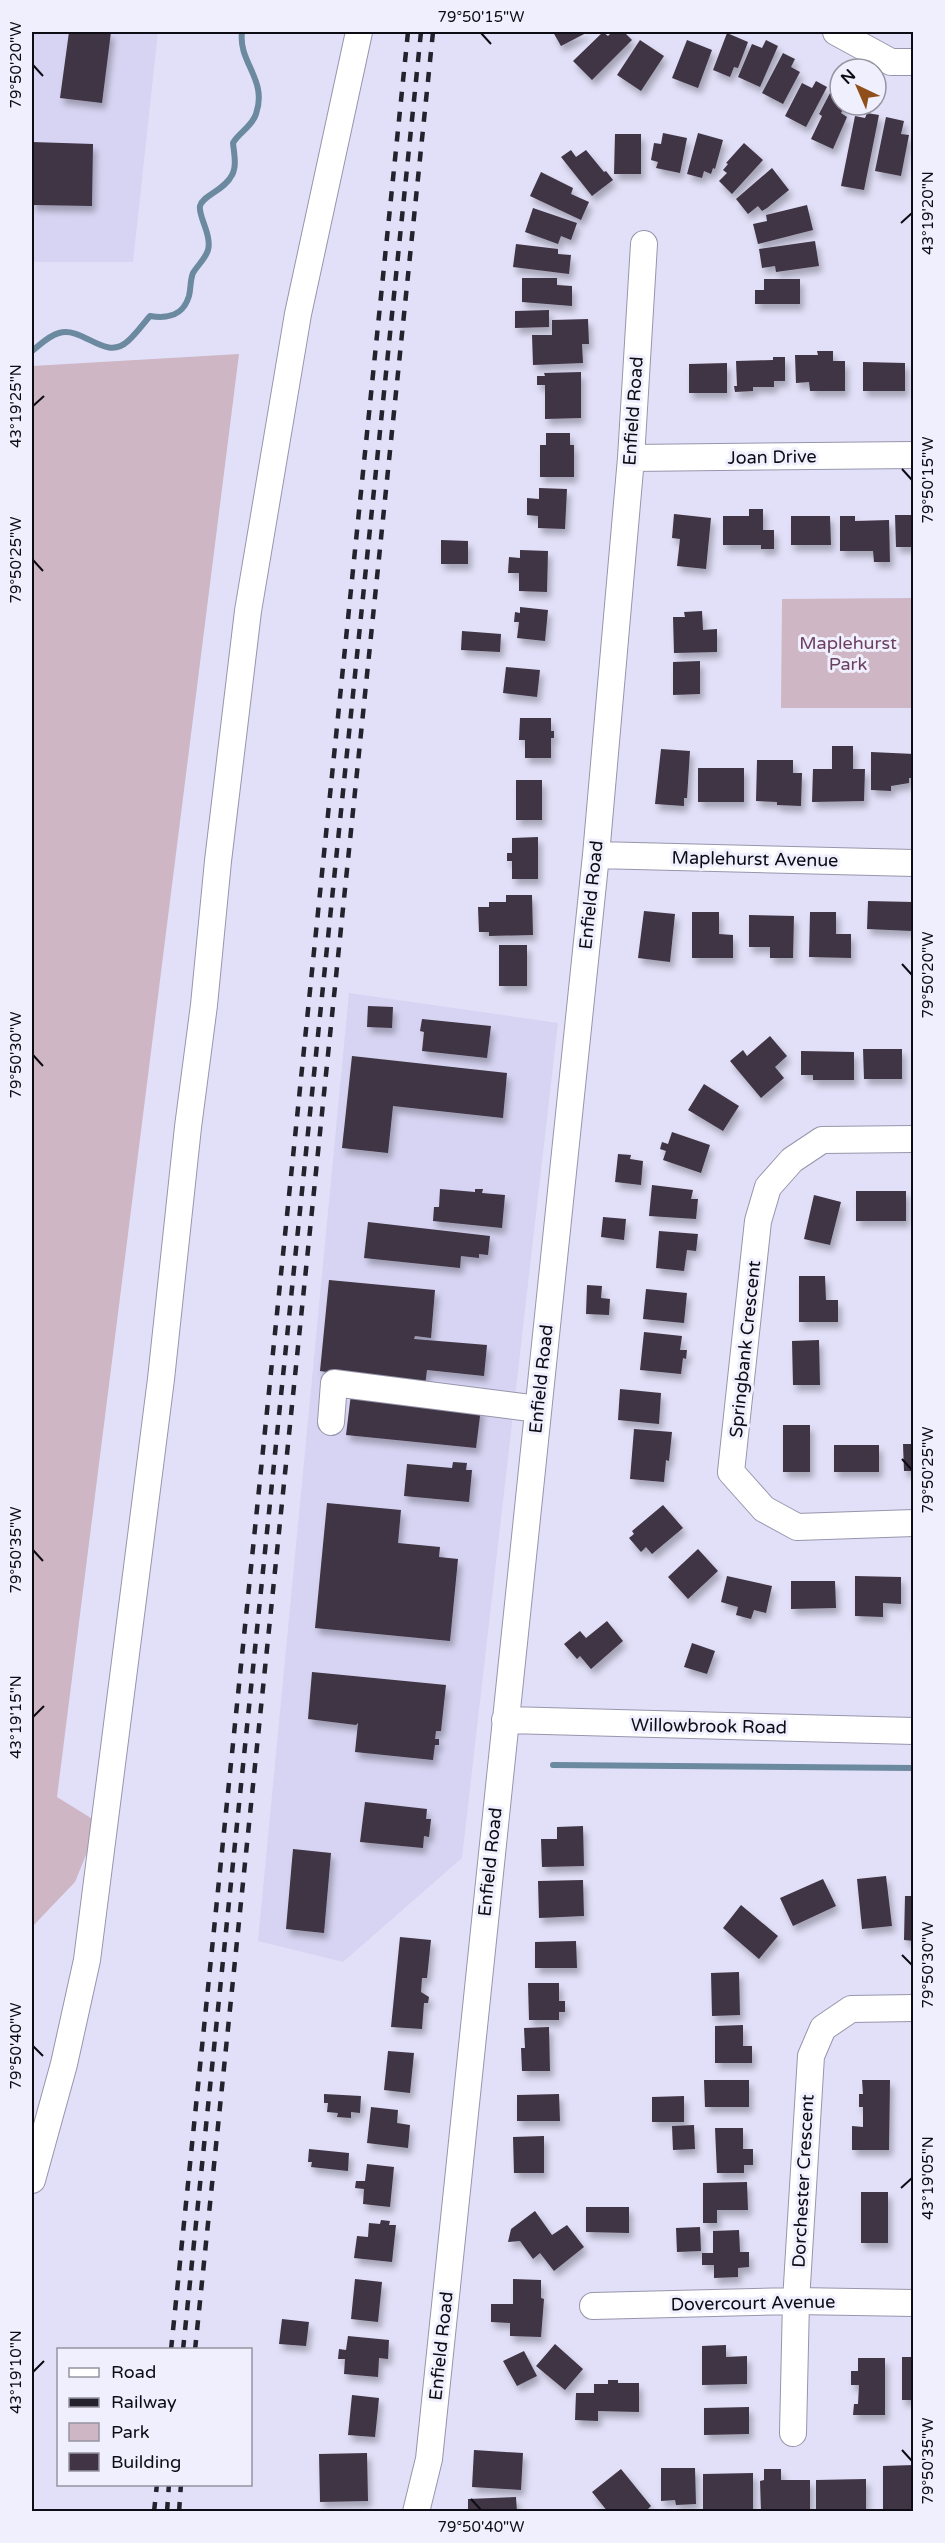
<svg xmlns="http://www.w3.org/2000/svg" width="945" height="2543" font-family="'Varela Round',sans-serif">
<defs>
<filter id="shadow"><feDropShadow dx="3.5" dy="6" stdDeviation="3" flood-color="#0004"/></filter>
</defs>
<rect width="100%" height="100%" fill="#e2e0f8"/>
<!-- built -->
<path fill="#d6d4f2" d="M32,32H158L133,262H32Z
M349,993L558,1023L462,1858L343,1962L258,1941Z"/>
<!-- green -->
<path fill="#ceb6c5" d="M239,354L57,1797L99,1823L75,1882L32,1927V366Z
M913,598V708H781L782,599Z"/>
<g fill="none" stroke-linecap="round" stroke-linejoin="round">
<!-- stream -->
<path stroke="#6b899f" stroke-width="6" d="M32,351C40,345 48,336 59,333C84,326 105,362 128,341C136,334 143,324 150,316C168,319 183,316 189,296C191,288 190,280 193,273C197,266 206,258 208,250C212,235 198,216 200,206C203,195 225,190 232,175C237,166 234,153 233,143C239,132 252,127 256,114C268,79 238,63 242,32
M553,1765L914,1768"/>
</g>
<!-- building -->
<path fill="#403445" filter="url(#shadow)" d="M69,32H111L102,103L60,98Z
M553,32H588L561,46Z
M603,32L608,36L612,32H624L632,40L592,80L573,61Z
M727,33L748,42L738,68L734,67L730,77L713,70Z
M640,40L664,56L641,91L617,75Z
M687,40L712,50L698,88L672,78Z
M766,40L778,46L760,87L738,77L752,44L762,48Z
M783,53L795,59L791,67L800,72L783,104L762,93Z
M816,81L827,87L806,127L785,116L802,83L812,88Z
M830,93L840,98V105H846L841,113L847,117L833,149L811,139L822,116L819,114Z
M867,113L879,115L864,190L841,186L855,116L865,118Z
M886,117L904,121L901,134L909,135L901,176L875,171Z
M663,133L687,138L680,173L656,168L658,162L651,160L654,143L661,144Z
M698,133L723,140L715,169L713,168L711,174L704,171L702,178L687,174Z
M615,134H641V174H614Z
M32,142L93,144L92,206L32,205Z
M744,143L763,160L732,194L719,181L727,173L723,170L728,164L726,163Z
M571,150L576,157L586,150L604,172L606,171L613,180L592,196L561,157Z
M772,168L789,190L767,208L762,211L758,206L748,214L736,199Z
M541,172L573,188L571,194L589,202L581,220L530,196Z
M807,205L813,230L758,244L753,224L767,221L766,215Z
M533,208L577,223L571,240L561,236L558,244L525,232Z
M815,241L819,266L776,272L775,266L762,268L759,249Z
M516,244L558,249V254L571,255L569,274L513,267Z
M522,278H557V285L572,286V306L522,302Z
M764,279H800V304H755V290H764Z
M549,310V327L515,328V311Z
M588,319L589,344H582L583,363L533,365L532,335H552V320Z
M817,351H833V361H845V391H810L809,382L796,383L795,355H818Z
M773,357H785V381H774V387H753V391L735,392L734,386H737L736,361L773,360Z
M863,362L905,363V391H863Z
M727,363V393H689V364Z
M581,372V418L545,419V385H537V376H545L544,373Z
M546,433H570V445H574V477H540V445H546Z
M539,488L567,489L565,529L538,528V516L527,515V498L539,499Z
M749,509H763V530H774V549H761V545H723V516H749Z
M674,514L711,518L706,569L677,566L680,539L672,538Z
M895,515H914V547H896Z
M791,516H830L831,545H791Z
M840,516H855V521L889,520L890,562H874L873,551H840Z
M441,540L468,541V564H441Z
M520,550L548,551L547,592L519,591V573H508L509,557L520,558Z
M520,607L548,610L545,641L517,638L519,622H514L515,612L520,613Z
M702,611L703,630L717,629V652L674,653L673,617H685L684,612Z
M462,631L501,634L500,652L461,650Z
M700,661V694L673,695V662Z
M506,667L540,670L537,697L503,693Z
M520,718H551V731H554V738H551V758H525V740H519Z
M832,746H853V769H865L864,801L812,802L813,769H832Z
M661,749L690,751L687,798H684V806L655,804Z
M871,752L914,754V778H909V783L891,786V791L871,790Z
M757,760H793V773H802L801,806L777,805V802L756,801Z
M698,768H744V802H698Z
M516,780H542V820H516Z
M538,837V879H512V861H507V853H512V838Z
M506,895H532L533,935L489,936V932H479L478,907H489V902H506Z
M868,901L913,902L912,931L867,929Z
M644,911L675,914L670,962L638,958Z
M692,912H719V934L733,935V958H692Z
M810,912H836V934H851V958L809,957Z
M749,915L794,916L793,958H770V947H749Z
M499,945H527V986H499Z
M368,1006L393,1007L392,1028L367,1027Z
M422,1019L491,1026L487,1058L422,1051L424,1032L420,1031Z
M770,1036L787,1056L775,1067L784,1078L761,1098L730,1061L743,1050L747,1056Z
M863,1049H902V1079H864Z
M801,1051L854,1052V1080H813V1075H801Z
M352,1056L507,1073L503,1118L393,1106L388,1153L342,1148Z
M704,1084L739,1106L723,1131L688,1110Z
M672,1132L710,1145L701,1173L663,1160L666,1151L660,1149L662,1142L668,1144Z
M618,1154L631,1155L630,1159L643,1161L641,1185L615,1182Z
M652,1185L693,1190L691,1199H698L696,1219L649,1216Z
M440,1189L475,1192V1189H483L482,1193L505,1195L502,1228L433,1221L434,1207H439Z
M856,1191H906V1221H856Z
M814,1195L841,1202L830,1245L804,1239Z
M603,1217L626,1219L624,1240L601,1237Z
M368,1222L490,1236L488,1255L479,1254V1258L461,1256L460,1268L364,1258Z
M659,1231L698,1234L696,1251L687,1250L684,1271L656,1268Z
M799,1276H825L826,1300H838V1322H799Z
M329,1280L435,1290L431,1338L415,1336L414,1339L487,1345L484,1376L427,1370L425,1386L320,1371Z
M587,1285L602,1286L601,1298L610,1299L609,1315L586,1314Z
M646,1289L687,1293L684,1323L643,1319Z
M644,1332L682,1336L680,1350H687L686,1359L683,1358L681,1374L640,1370Z
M819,1340L820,1385H793L792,1341Z
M620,1389L661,1393L659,1424L618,1420Z
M351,1394L481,1408L476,1448L346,1435Z
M783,1425H810V1472H783Z
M634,1429L672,1432L669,1461L666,1460L664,1482L630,1479Z
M903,1444H914V1471H904Z
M834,1445H879V1472H834Z
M453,1462L467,1463L466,1470H472L469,1502L404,1496L407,1464L452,1468Z
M327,1503L401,1510L398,1543L440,1547L439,1557L458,1559L450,1641L315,1628Z
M663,1505L683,1528L652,1554L646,1547L641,1552L629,1538L634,1534L632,1531Z
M698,1549L718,1571L688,1599L668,1577Z
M727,1576L772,1586L766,1613L754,1610L751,1619L736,1615L738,1607L721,1602Z
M855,1576L901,1577V1604L883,1603V1617L855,1616Z
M791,1581H835L836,1608L791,1609Z
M911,1601H914V1624H911Z
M607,1621L623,1641L591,1669L580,1656L577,1659L564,1644L580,1631L586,1638Z
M692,1643L715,1651L707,1674L684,1667Z
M312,1672L446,1685L441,1731H436L435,1739H439V1745H435L433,1760L355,1752L358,1723L356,1725L308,1719Z
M365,1802L427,1809L426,1819H431L429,1837L424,1836L423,1848L360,1842Z
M583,1826L584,1866L542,1867L541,1839H557V1827Z
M293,1849L331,1853L324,1933L286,1929Z
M886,1876L892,1926L862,1929L857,1879Z
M823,1879L836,1906L793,1926L780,1898Z
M583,1880L584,1916L539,1918L538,1881Z
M905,1896H914V1941L904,1940Z
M741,1905L778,1936L759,1959L723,1928Z
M400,1937L431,1940L427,1978H422L421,1992L429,1997L428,2003H424L422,2029L391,2027Z
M576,1941L577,1968H535V1942Z
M739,1972L740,2015L712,2016L711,1973Z
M528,1983H559V2001H565V2012H559V2020H529Z
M743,2025V2046H752V2063H715V2026Z
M549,2027L550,2071H522L521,2048H525L524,2028Z
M388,2051L414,2053L410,2093L384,2090Z
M704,2080H749V2107H705Z
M862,2080H890L889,2150H852V2126L863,2127V2107H859V2094H863Z
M324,2094L361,2096L360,2113L351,2112V2118L337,2117L338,2113L327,2112L328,2103H324Z
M559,2094L560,2121H517V2095Z
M684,2096V2122H652V2097Z
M371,2107L398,2110L397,2123L410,2125L408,2148L367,2143Z
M694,2125L695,2149L673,2150L672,2126Z
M715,2128H743V2149H753V2165H744V2173H717Z
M544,2136V2173H514L513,2137Z
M309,2149L349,2153L348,2171L311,2167L312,2162H308Z
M367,2164L394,2167L390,2207L363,2204L364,2189L355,2188L356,2181H365Z
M747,2182L748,2210H717V2223H703V2183Z
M861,2192H888V2243H861Z
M586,2207H629V2233L586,2232Z
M535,2211L552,2235L567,2225L584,2247L554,2271L540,2253L533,2259L520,2241L508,2242L511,2229Z
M381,2220L390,2221L389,2225H396L392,2262L354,2258L357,2236L368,2237L369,2223L380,2224Z
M700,2227L701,2251L677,2252L676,2228Z
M739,2230L740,2252H749V2267L738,2268V2277L714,2278V2265H702V2253H713V2231Z
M355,2279L382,2282L378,2322L351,2319Z
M513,2279L541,2280V2298L544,2299L541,2337L510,2336V2323L491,2322V2304H513Z
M282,2319L309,2322L306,2346L279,2344Z
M348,2336L389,2340L388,2359L379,2358L378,2377L344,2374L345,2359H338L339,2349L346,2350Z
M555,2344L583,2369L565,2390L536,2366Z
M726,2345V2357L747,2356V2384L702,2385V2346Z
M524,2351L537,2376L517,2386L503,2361Z
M902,2357H914V2400H902Z
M858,2358H885V2415H853L854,2404H858L859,2385H851V2371H858Z
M608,2380H618V2383H639V2412L598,2411V2421L575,2420L576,2393H594V2384H608Z
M352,2395L379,2398L375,2437L348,2435Z
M749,2407V2434L704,2435V2408Z
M474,2450L523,2453L521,2490L472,2487Z
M367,2453L368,2501L320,2502L319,2454Z
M914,2465V2512H883V2466Z
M661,2468H695L696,2504L676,2505L675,2500L661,2501Z
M621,2469L651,2506L645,2512H608L592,2492Z
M764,2469H781V2480H810V2512H761L760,2481L764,2480Z
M753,2473V2509L703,2510V2474Z
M866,2479V2512H816V2480Z
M516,2497L517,2512H468V2499Z"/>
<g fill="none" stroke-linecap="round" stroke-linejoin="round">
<!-- minor casing -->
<g stroke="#9795ab" stroke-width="28">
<path id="minor" d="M836,32L891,62H914
M631,458L914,455
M596,855L914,863
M914,1139L822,1140L792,1160L768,1187L758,1221L731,1472L764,1509L797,1527L914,1523
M331,1422L334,1383L538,1409
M505,1720L914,1731
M32,2180L64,2064L87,1960L161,1379L188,1127L204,1005L218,861L248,611L298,314L359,32
M593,2306L796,2301L914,2303
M793,2433L796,2301L811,2056L823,2028L851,2009L914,2008
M416,2512L429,2459L596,855L631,458L644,244"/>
</g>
<!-- minor -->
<use href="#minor" stroke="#fff" stroke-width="26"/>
<!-- rail -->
<path stroke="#24232d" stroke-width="4.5" stroke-dasharray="10 10" stroke-linecap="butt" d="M171,2350L408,32
M183,2350L421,32
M195,2350L433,32
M154,2512L157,2484
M167,2512L169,2484
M179,2512L181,2484"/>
</g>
<!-- ticks -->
<path fill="none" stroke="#0d0c14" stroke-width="2" d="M481,33L491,44M33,65L43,76M901,223L912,213M33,406L44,396M902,469L912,480M33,560L43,571M902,964L912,975M33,1055L43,1066M902,1459L912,1470M33,1550L43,1561M33,1717L44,1706M902,1955L912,1965M33,2046L43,2056M901,2188L912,2178M33,2372L44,2361M902,2450L912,2461M471,2499L481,2510"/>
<g text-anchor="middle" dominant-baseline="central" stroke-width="6" stroke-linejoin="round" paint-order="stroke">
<!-- street labels -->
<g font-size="18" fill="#0d0c14" stroke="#f0effd">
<text transform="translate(633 411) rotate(-86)">Enfield Road</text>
<text transform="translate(772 457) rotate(-1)">Joan Drive</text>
<text transform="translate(755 859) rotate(1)">Maplehurst Avenue</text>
<text transform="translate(591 895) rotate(-84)">Enfield Road</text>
<text transform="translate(745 1349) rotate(-84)">Springbank Crescent</text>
<text transform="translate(541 1379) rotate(-84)">Enfield Road</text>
<text transform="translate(709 1726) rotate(1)">Willowbrook Road</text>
<text transform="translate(490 1862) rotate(-84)">Enfield Road</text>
<text transform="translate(803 2181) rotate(-87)">Dorchester Crescent</text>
<text transform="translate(753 2303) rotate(-1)">Dovercourt Avenue</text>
<text transform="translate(441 2346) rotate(-84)">Enfield Road</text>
</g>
<!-- park labels -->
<g font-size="18" fill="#6d405f" stroke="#f0effd">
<text x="848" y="643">Maplehurst<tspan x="848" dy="21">Park</tspan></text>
</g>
</g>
<!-- border -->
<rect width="945" height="2543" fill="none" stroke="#f0effd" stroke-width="66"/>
<!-- legend -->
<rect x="57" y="2348" width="195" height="138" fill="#f0effd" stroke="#9594a0" stroke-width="1.5"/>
<rect x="69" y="2368" width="30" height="9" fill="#ffffff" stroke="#9594a0" stroke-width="1.5"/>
<text x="111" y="2378" font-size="18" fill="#0d0c14">Road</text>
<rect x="69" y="2398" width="30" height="9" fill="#24232d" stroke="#9594a0" stroke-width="1.5"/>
<text x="111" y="2408" font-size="18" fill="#0d0c14">Railway</text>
<rect x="69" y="2423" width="30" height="18" fill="#ceb6c5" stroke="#9594a0" stroke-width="1.5"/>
<text x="111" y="2438" font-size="18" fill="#0d0c14">Park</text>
<rect x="69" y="2453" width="30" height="18" fill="#403445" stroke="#9594a0" stroke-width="1.5"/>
<text x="111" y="2468" font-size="18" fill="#0d0c14">Building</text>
<!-- north arrow -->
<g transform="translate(858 87) rotate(316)"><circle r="28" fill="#f0effd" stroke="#9594a0" stroke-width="1.5"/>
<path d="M0-4.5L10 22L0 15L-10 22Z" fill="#904f1a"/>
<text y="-9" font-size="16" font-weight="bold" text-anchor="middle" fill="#0d0c14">N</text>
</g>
<rect x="33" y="33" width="879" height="2477" fill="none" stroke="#0d0c14" stroke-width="2"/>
<g font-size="15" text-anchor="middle" fill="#0d0c14">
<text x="481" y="22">79°50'15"W</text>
<text transform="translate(16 65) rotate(-90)" y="5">79°50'20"W</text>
<text transform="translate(928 213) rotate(-90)" y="5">43°19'20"N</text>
<text transform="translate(16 406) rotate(-90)" y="5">43°19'25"N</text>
<text transform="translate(928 480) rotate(-90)" y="5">79°50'15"W</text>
<text transform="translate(16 560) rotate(-90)" y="5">79°50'25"W</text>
<text transform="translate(928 975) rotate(-90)" y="5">79°50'20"W</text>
<text transform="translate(16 1055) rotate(-90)" y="5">79°50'30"W</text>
<text transform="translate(928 1470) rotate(-90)" y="5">79°50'25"W</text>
<text transform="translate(16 1550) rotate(-90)" y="5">79°50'35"W</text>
<text transform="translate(16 1717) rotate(-90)" y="5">43°19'15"N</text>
<text transform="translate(928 1965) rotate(-90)" y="5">79°50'30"W</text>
<text transform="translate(16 2046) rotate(-90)" y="5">79°50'40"W</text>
<text transform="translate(928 2178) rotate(-90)" y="5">43°19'05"N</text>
<text transform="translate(16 2372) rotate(-90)" y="5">43°19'10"N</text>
<text transform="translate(928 2461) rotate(-90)" y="5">79°50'35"W</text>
<text x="481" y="2532">79°50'40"W</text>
</g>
</svg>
